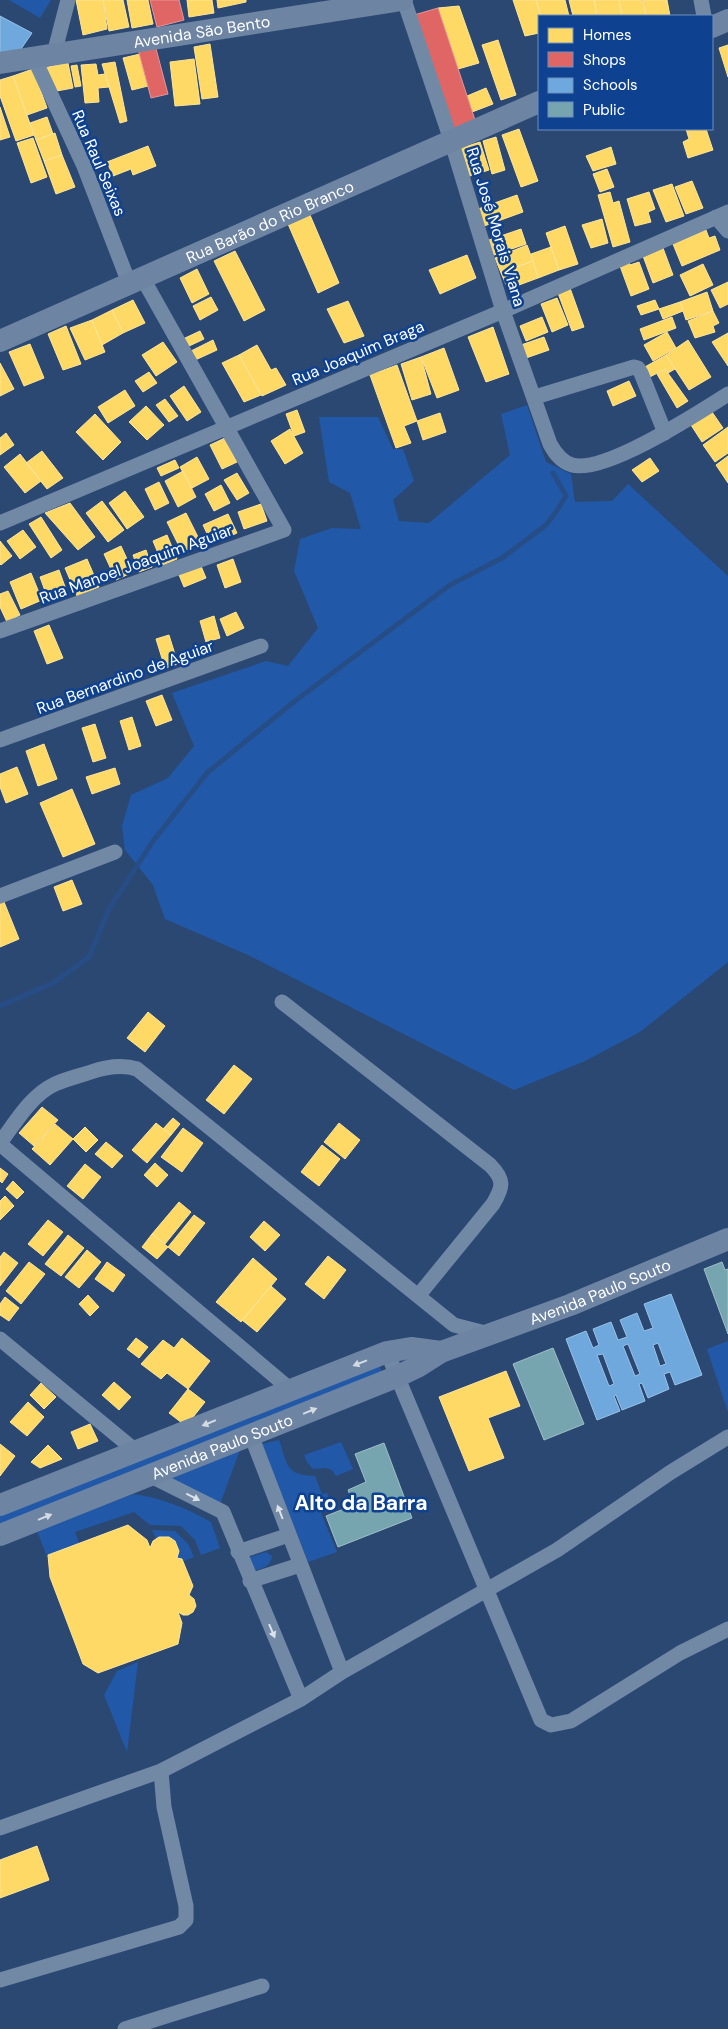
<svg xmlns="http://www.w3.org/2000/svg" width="728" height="2029" font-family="'DM Sans',sans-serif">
<rect width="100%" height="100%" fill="#2b4873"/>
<!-- green -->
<path fill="#2159a8" d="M9,0H51L40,18Z
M527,405L546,462L571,474L575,502L612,501L628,484L728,576V962L640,1032L585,1061L514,1090L248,955L165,919L153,885L125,850L122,826L131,795L168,778L194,746L172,693L266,661L288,666L318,628L294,571L300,539L332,528L361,529L350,493L329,482L319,417H378L393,449H403L414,481L393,500L399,521L429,523L510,455L501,414Z
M728,1341V1412L707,1349Z
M377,1365L380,1367L382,1373L0,1527V1513Z
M279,1440C288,1465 285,1475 315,1476L322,1494L327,1493L333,1509L321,1513L337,1552L308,1562L262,1444Z
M341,1442L353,1469L336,1476L332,1470L326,1468L313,1469L307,1462L304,1455Z
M241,1447L220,1504L164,1478Z
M133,1494C162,1498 186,1508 211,1522L220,1548L201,1555L195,1540L181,1526L150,1525L134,1512L75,1532L79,1543L49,1562L37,1531Z
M152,1530L175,1531L188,1544L194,1557L183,1561L182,1559L177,1558L179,1551L175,1541L166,1537L156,1539Z
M266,1552L272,1556C271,1567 262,1568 253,1571L248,1558Z
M138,1662L127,1752L104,1695L117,1671Z"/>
<!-- homes -->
<path fill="#ffd966" stroke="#ffe494" d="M76,0H103L107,29L83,35Z
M103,0H123L129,27L109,31Z
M127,0H148L153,24L132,28Z
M187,0H212L214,13L189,17Z
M217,0H246V2L218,8Z
M513,0H536L541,16H539V33L525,36Z
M536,0H565L569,16H541Z
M569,0H594L597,16H573Z
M594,0H619L622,16H597Z
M619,0H642L646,16H622Z
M643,0H667L670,16H646Z
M459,6L479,63L458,69L438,8Z
M498,40L516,95L501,100L482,45Z
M210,44L218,97L202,99L194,47Z
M728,45V77L719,48Z
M140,54L148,86L132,90L123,58Z
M194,59L200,104L175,106L170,62Z
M115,62L127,121L120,123L102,64Z
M68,63L73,88L51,92L43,68Z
M96,64L98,75L105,74L109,87L98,88L99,102L85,103L81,65Z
M77,65L81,86L75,87L71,66Z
M33,69L47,108L27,115L13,76Z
M13,76L34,135L16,141L0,96V80Z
M486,88L493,104L472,112L467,96Z
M0,107L10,137L0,140Z
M47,117L53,134L36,140L30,123Z
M519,129L538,181L521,187L502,135Z
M686,129H706L713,150L688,158L683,142L689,139Z
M55,133L62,155L44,161L36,140Z
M496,137L505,170L492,174L483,141Z
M33,138L47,177L31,183L17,143Z
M480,142L489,170L470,176L461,148Z
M148,146L156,166L133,175L131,169L113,176L107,162Z
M611,147L616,164L593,171L586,156Z
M62,155L75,187L56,194L44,161Z
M607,169L614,187L600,192L593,174Z
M692,181L703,208L686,214L675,187Z
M672,184L684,216L666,222L653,190Z
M610,192L613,203L619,201L630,242L613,247L598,195Z
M649,192L655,209L648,212L651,222L635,226L627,199Z
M517,195L523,212L484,226L478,209Z
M310,215L339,283L318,293L288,224Z
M602,219L608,243L591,248L582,225Z
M565,226L578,264L559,270L546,233Z
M521,229L526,244L494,255L489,240Z
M706,230L709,238L715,236L720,250L682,266L673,244Z
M527,245L533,261L501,273L495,258Z
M551,247L559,270L538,278L531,254Z
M663,248L673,275L653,283L643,256Z
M235,251L265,310L244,321L214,261Z
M467,255L476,278L440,294L429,270Z
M533,261L538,278L508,289L501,273Z
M629,262L630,265L639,262L649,289L631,296L620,266Z
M703,264L713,285L690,296L680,275Z
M197,269L209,294L192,303L180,278Z
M728,282V304L720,308L711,290Z
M570,288L584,327L572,331L558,293Z
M707,292L713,311L686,320L680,302Z
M211,297L218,310L200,320L193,306Z
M557,298L568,325L552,332L541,304Z
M133,300L145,323L123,333L112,310Z
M655,300L659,309L641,315L637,306Z
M348,301L364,336L344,343L327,309Z
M680,302L683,311L663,319L659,309Z
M112,310L123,333L102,345L92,320Z
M713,311L719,323L713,326L715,332L695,338L688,321Z
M542,317L548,332L526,341L520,326Z
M672,317L676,328L644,340L640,329Z
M92,320L105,352L85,360L70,328Z
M66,326L81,364L63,370L48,334Z
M493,327L509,374L486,382L468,337Z
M200,331L204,339L187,347L183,339Z
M667,332L676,348L653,361L644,345Z
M728,333V366L712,342Z
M544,337L549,350L526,358L521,345Z
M213,340L217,350L193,361L189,352Z
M688,340L711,377L689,390L666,355Z
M163,342L177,362L156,376L142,355Z
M30,344L44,378L24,386L9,352Z
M257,345L271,370L276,368L286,385L262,396L239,355Z
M444,348L459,390L437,398L421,357Z
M239,355L261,395L244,402L222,363Z
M666,355L675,369L668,373L665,369L646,379L643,368Z
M421,357L431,394L412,400L401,364Z
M0,363L14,389L0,396Z
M397,365L417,421L404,426L411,443L396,448L370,375Z
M665,369L688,401L677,408L657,374Z
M149,372L157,383L143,392L135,381Z
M629,381L636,396L613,406L607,391Z
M184,386L201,412L187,421L170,396Z
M125,390L135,406L108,423L98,407Z
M165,399L178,416L169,422L156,405Z
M146,406L164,425L147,440L129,422Z
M297,410L305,432L294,436L286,414Z
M712,412L723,428L702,442L691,425Z
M440,413L446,432L423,440L417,421Z
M95,414L121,442L103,460L76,432Z
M728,427V453L715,462L703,445Z
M290,429L303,453L285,464L271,441Z
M6,433L14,445L0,455V438Z
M225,438L237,462L222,469L210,445Z
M42,451L63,478L47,489L26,463Z
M20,454L41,481L25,493L4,467Z
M728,456V483L716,465Z
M197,457L209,479L192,488L180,467Z
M650,458L659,471L642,482L632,470Z
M175,460L179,468L161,476L157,468Z
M183,471L196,497L178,507L165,481Z
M237,473L249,493L237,500L224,480Z
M159,482L169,503L155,510L145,489Z
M221,485L230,503L214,511L205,494Z
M125,491L144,517L127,529L109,503Z
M102,501L124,530L108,542L86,513Z
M70,503L95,537L78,550L45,513Z
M261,504L267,521L244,529L238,512Z
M186,513L201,543L182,552L167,522Z
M228,514L237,533L212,544L203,525Z
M41,517L62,550L51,558L29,524Z
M23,530L36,547L20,559L7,541Z
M167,535L177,559L163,565L153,541Z
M0,541L12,556L1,565L0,564Z
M121,546L133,572L116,580L104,554Z
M146,550L152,567L139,572L133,555Z
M87,559L99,587L77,596L65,568Z
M233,559L241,582L225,588L217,565Z
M201,566L206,578L184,587L179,575Z
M59,570L68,595L49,602L40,577Z
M31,573L42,600L21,609L10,582Z
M8,591L20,615L7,622L0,607V594Z
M236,612L244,628L227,636L220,619Z
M214,616L220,638L206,642L200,621Z
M49,625L63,658L47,664L34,631Z
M169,635L178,664L165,668L156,639Z
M162,695L172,720L156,726L146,701Z
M132,717L141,746L129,750L120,721Z
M95,724L106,758L93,762L82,728Z
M44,744L57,779L38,786L26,751Z
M17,767L28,794L6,803L0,787V774Z
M115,768L120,784L92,794L86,777Z
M72,789L95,844L63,857L40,803Z
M72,880L82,904L63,911L54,887Z
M4,902L19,939L0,947V904Z
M148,1012L165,1026L145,1052L127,1038Z
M234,1065L252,1079L224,1114L206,1100Z
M42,1107L58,1120L34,1146L19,1133Z
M173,1118L180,1124L171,1135L163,1129Z
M156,1123L171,1135L147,1163L132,1150Z
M339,1123L360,1140L345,1159L324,1142Z
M55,1124L73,1139L50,1165L32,1149Z
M85,1127L98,1140L86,1152L73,1139Z
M183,1128L203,1143L182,1172L161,1157Z
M106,1142L123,1156L112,1168L95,1154Z
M322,1145L340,1159L319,1186L301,1172Z
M155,1163L168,1175L157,1187L144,1175Z
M85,1164L101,1177L83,1199L67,1186Z
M0,1168L8,1174L2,1183L0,1181Z
M13,1181L24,1192L17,1199L6,1189Z
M5,1196L14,1206L0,1220V1201Z
M179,1202L191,1212L165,1244L152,1234Z
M194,1215L205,1223L179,1256L168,1247Z
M48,1220L63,1232L43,1256L28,1244Z
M264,1221L280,1235L265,1251L250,1237Z
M152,1234L168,1247L157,1259L142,1247Z
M68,1235L84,1248L61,1276L45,1264Z
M87,1250L101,1262L79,1288L65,1277Z
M4,1252L18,1263L0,1286V1257Z
M328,1256L346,1270L324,1299L305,1284Z
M253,1258L277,1279L241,1322L216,1302Z
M29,1262L45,1274L21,1304L6,1291Z
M107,1262L125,1275L113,1292L95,1279Z
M271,1286L286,1299L257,1332L242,1320Z
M88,1295L99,1307L90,1316L79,1304Z
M5,1297L19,1308L9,1321L0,1315V1304Z
M136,1338L148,1347L139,1358L127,1349Z
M182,1338L210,1361L188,1389L167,1373L161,1379L141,1364L163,1340L174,1348Z
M506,1371L520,1406L488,1418L504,1458L469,1471L439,1397Z
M114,1382L131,1397L119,1410L102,1395Z
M41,1383L56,1397L44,1409L30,1395Z
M188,1389L205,1402L186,1426L169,1413Z
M28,1402L44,1417L27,1436L10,1422Z
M90,1424L98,1441L78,1449L71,1432Z
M0,1444L15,1456L0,1476Z
M48,1445L62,1459L40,1468L31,1462Z
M128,1525L147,1540L150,1548L153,1541L159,1537H169L175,1541L179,1551L177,1558L182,1559L193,1586L189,1595L194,1599L196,1606L193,1612L188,1615H183L178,1612L182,1623L178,1644L98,1673L83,1664L50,1577L48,1555Z
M37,1846L49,1880L0,1898V1860Z"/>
<!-- shops -->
<path fill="#e06666" stroke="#e99494" d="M150,0H179L184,20L157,27Z
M438,8L476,123L452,131L414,15Z
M155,45L168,94L151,98L138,49Z"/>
<!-- schools -->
<path fill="#6fa8dc" stroke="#9ac2e6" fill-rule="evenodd" d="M0,16L32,33L21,49L0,54Z
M671,1294L702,1375L675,1385L670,1372L664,1374L669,1389L648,1398L642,1383L639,1384L645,1401L622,1410L616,1395L614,1396L620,1411L597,1420L566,1339L586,1331L593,1348L599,1345L593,1329L611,1322L618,1340L627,1337L620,1320L637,1313L644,1331L653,1328L644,1304ZM658,1343L666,1364L660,1366L653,1345ZM628,1344L640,1374L635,1376L623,1346ZM603,1354L614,1384L609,1386L597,1355Z"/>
<!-- public -->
<path fill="#76a5af" stroke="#9fc0c7" d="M722,1262L725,1270L728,1269V1334L704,1269Z
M553,1348L584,1424L544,1440L513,1364Z
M384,1443L412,1518L338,1547L326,1516L354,1505L348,1490L366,1482L355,1454Z"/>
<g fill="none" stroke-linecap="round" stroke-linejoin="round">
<!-- stream -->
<path stroke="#274d86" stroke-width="5" d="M0,1006L53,983L89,957L109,909L153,841L207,773L291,704L450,585L502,558L546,525L556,512L566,496L553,473"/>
<!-- street -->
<path stroke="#7289a6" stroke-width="15" d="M404,0L451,140L503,311L550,444C555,453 561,462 572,465C605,474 698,413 728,394
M701,0L704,16
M54,54L68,0
M34,58L84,166L129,283
M716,217L728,231
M535,397L634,367L638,368L641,373L665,433
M0,523L503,311L728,212
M0,631L284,530L142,277
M0,740L261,646
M0,896L115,852
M282,1002L490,1165C505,1180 503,1187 493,1204L418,1296
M0,1143C15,1123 31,1095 55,1084C66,1079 79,1076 91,1072C106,1067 121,1064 137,1069L454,1325L489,1334
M0,1144L291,1390
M0,1339L137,1452
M387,1352L541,1720L551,1725L571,1721L680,1653L728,1629
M251,1435L342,1672
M149,1475L223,1512L301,1699
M238,1552L289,1535
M250,1581L300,1565
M0,1828L161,1771L301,1699L342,1672L557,1550L671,1472L728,1437
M0,1980L179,1927L186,1920V1906L164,1807L161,1771
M125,2029L262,1986"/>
<!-- secondary -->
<g stroke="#6e84a3" stroke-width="22">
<path d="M712,27L728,20"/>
<path id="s1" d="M0,63L402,0"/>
<path id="s2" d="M0,341L539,102"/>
<path d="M0,1505L387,1352L411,1348L441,1352"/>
<path id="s3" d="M0,1535L396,1377L419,1366L441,1352L570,1305L728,1239"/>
</g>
</g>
<!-- one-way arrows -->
<defs><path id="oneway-solid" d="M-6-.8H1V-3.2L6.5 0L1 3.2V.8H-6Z" transform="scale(1.25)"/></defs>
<g fill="#d4dae3">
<use href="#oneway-solid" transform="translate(360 1363) rotate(159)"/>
<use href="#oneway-solid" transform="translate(310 1411) rotate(-22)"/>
<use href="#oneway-solid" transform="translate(209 1423) rotate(158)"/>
<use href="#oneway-solid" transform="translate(45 1517) rotate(-22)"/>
</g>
<g fill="#dce2e9">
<use href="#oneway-solid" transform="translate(193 1497) rotate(27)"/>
<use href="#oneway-solid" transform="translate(280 1512) rotate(-111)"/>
<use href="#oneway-solid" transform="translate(272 1631) rotate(67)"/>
</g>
<g text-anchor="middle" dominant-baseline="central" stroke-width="5" stroke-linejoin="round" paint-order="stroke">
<!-- street labels -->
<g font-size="16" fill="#fff" stroke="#0e4290">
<text stroke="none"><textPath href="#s1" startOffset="204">Avenida São Bento</textPath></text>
<text transform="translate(99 163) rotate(67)">Rua Raul Seixas</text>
<text stroke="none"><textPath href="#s2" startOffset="295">Rua Barão do Rio Branco</textPath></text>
<text transform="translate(496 227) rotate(73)">Rua José Morais Viana</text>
<text transform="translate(358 353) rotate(-23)">Rua Joaquim Braga</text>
<text transform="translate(136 564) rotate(-20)">Rua Manoel Joaquim Aguiar</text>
<text transform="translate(125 677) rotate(-20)">Rua Bernardino de Aguiar</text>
<text stroke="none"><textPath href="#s3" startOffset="648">Avenida Paulo Souto</textPath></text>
<text stroke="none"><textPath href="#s3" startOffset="239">Avenida Paulo Souto</textPath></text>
</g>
<!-- district labels -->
<g font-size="21" font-weight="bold" fill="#fff" stroke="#0e4290">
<text x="361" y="1503">Alto da Barra</text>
</g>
</g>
<!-- legend -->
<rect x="538" y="15" width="175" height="115" fill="#0e4290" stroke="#6e8ebc"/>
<rect x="548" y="28" width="25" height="15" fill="#ffd966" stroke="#6e8ebc"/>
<text x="583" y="40" font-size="15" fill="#ffffff">Homes</text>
<rect x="548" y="52" width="25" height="15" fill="#e06666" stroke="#6e8ebc"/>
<text x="583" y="65" font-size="15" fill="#ffffff">Shops</text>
<rect x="548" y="78" width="25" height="15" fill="#6fa8dc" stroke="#6e8ebc"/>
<text x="583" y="90" font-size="15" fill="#ffffff">Schools</text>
<rect x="548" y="102" width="25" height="15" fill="#76a5af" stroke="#6e8ebc"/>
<text x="583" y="115" font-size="15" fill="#ffffff">Public</text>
</svg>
